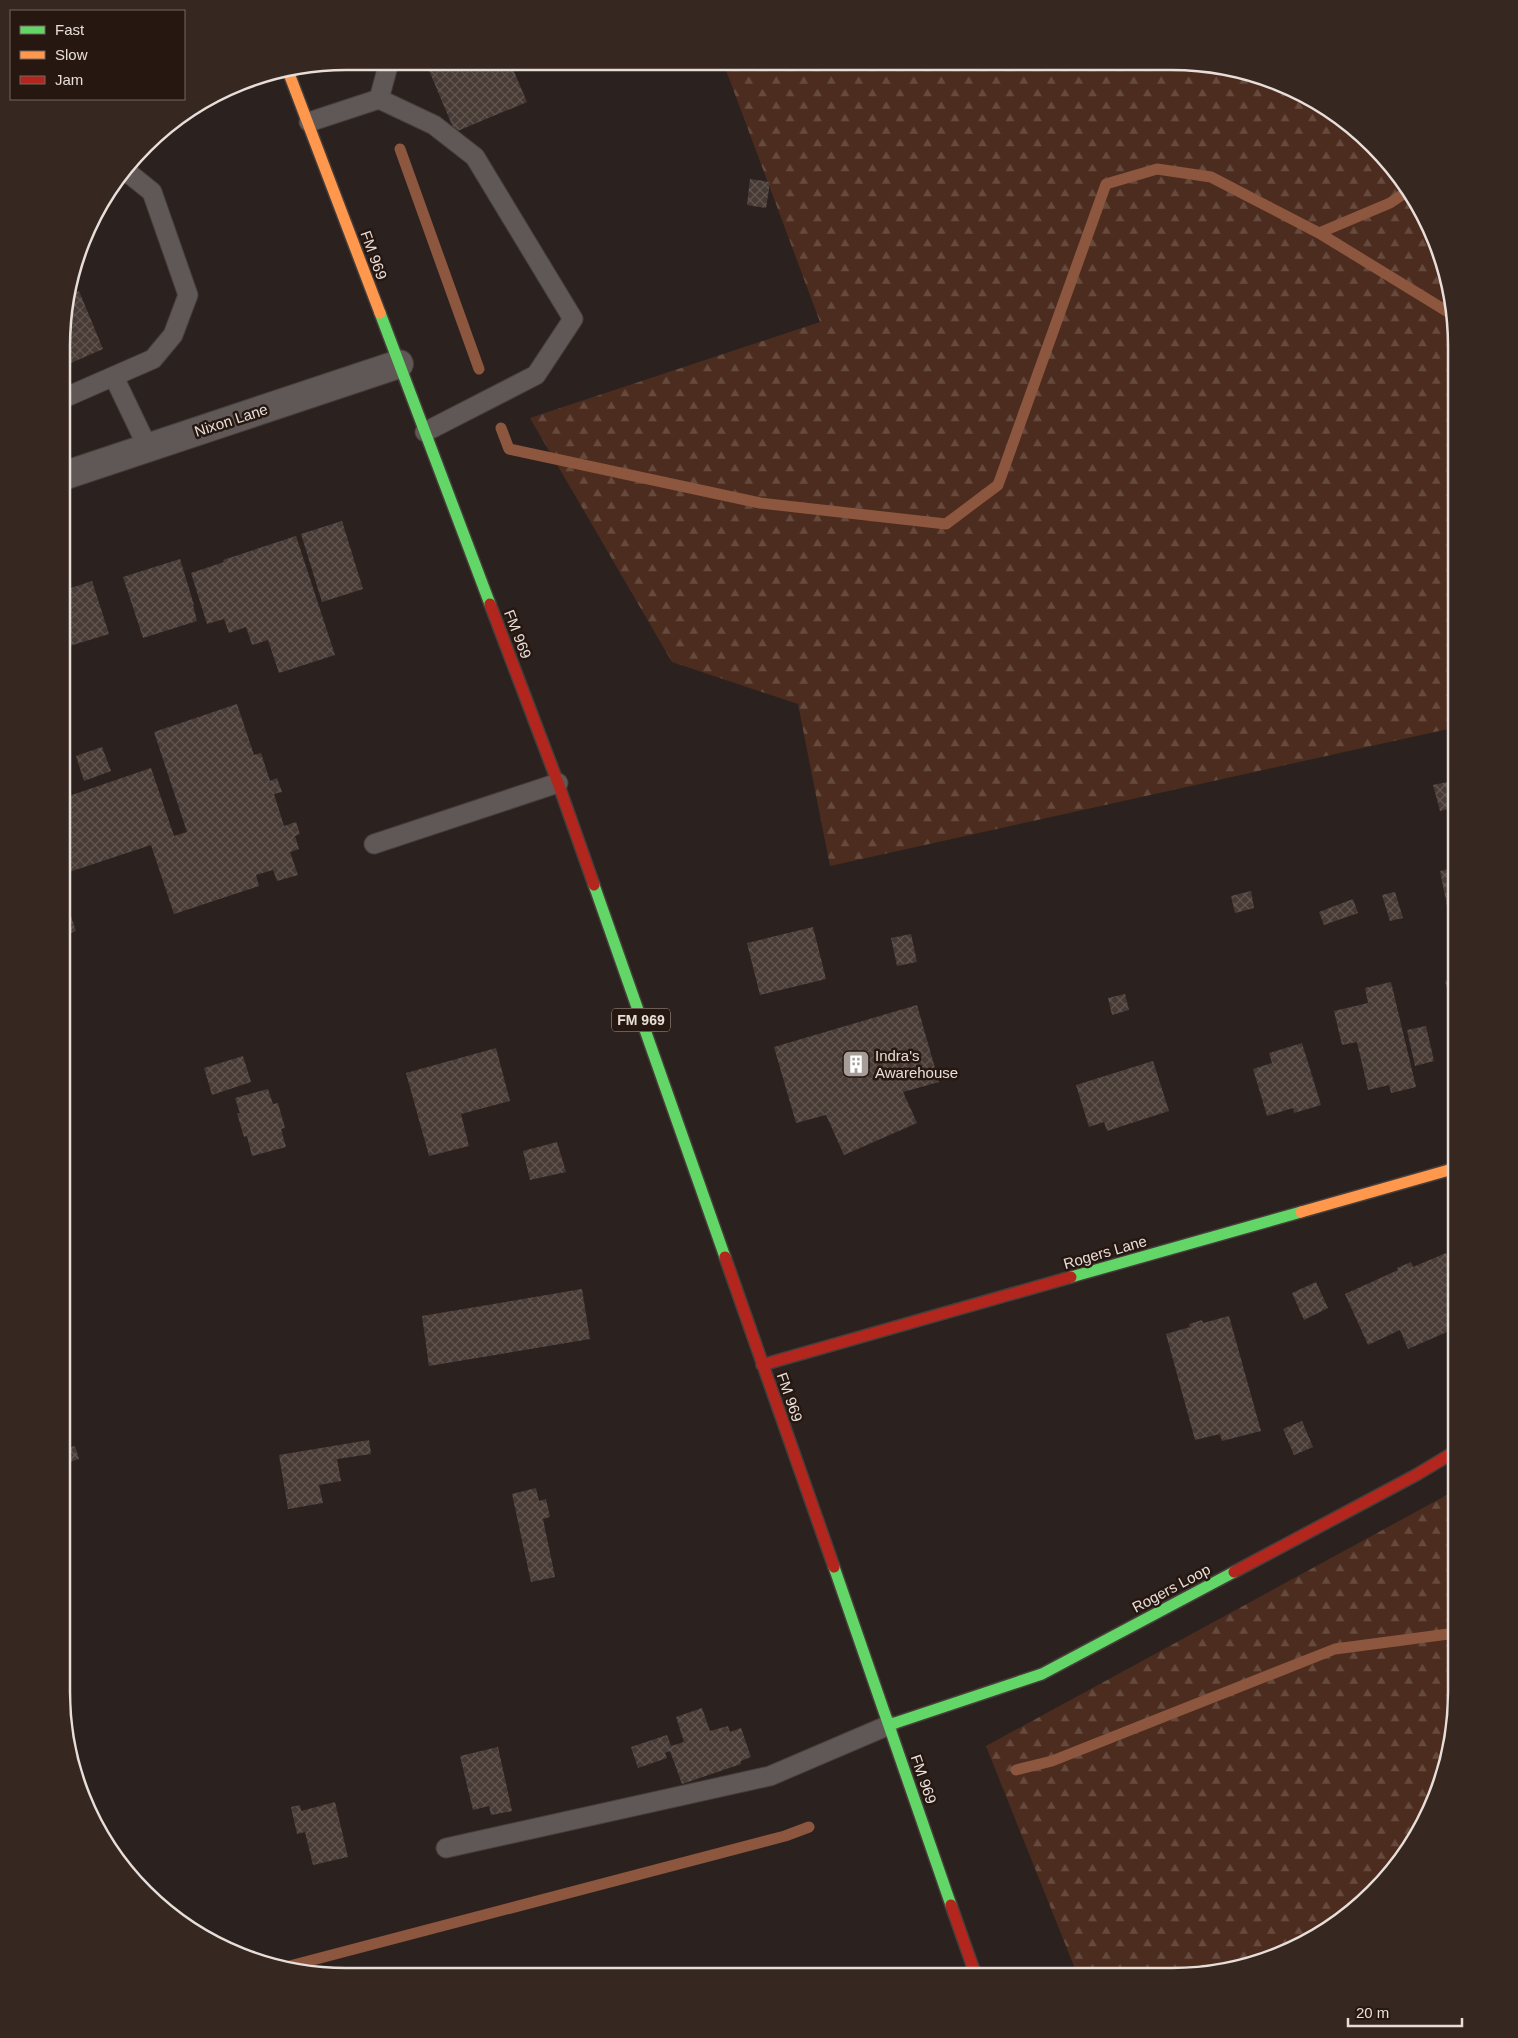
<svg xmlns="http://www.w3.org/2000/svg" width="1518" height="2038" font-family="Arial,sans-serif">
<defs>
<pattern id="forest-firs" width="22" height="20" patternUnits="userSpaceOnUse" patternTransform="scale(1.25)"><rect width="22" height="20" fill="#4c2c1e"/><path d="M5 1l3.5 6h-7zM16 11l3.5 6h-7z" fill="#664a3e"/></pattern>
<pattern id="building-cross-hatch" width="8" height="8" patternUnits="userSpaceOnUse" patternTransform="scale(1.25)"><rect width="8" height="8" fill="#483a34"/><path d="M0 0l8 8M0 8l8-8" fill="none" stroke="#625651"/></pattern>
</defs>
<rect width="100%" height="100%" fill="#2b221f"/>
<!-- forest -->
<path fill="url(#forest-firs)" d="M723,62L1210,64L1281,83L1345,120L1386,158L1427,220L1447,272L1457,345V727L830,866L798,704L672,662L530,418L820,322Z
M1456,1490V1711L1442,1784L1409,1850L1360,1906L1298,1947L1246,1967L1173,1977L1078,1976L986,1746Z"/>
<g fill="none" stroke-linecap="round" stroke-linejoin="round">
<!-- stream -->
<path stroke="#8d563e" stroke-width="11" d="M400,149L479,369
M1319,233L1453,315
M501,428L509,449L760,503L946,524L998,485L1106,184L1157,169L1211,177L1319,233L1390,203L1408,191
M1016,1770L1052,1761L1335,1649L1456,1633
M282,1968L785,1836L809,1827"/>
</g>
<!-- building -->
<path fill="url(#building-cross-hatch)" d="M425,61L510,62L527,102L455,132Z
M750,179L770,182L766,208L747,205Z
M79,291L103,349L64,366V308L68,296Z
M342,521L363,589L322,602L301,534Z
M296,536L335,655L279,673L268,640L252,645L246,627L229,633L224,619L207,624L191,573L224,562L223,560Z
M180,559L194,605H193L197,621L143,638L123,577Z
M92,581L109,634L63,648V597L67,596L65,590Z
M237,704L254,755L261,753L270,781L277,778L282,792L274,794L284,826L296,822L300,834L295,836L299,849L290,852L298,875L277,881L273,870L256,875L259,886L174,914L151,845L63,874V798L151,768L174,836L187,832L154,732Z
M102,747L111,771L84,781L76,756Z
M1457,780V807L1440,811L1433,785Z
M1457,867L1456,915L1449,916L1440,871Z
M1251,891L1254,908L1235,913L1231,896Z
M63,892L76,931L63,936Z
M1395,892L1403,918L1390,921L1382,895Z
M1353,899L1358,913L1324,925L1319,912Z
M813,927L826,979L760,995L747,943Z
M911,934L917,962L897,966L891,938Z
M1456,978V1006L1453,1007L1445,981Z
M1391,982L1416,1087L1391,1093L1389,1085L1368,1090L1357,1042L1342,1045L1334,1011L1368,1003L1365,988Z
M1125,994L1129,1010L1112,1015L1108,998Z
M917,1005L939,1082L903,1092L917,1123L844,1155L826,1115L796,1123L774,1047Z
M1456,1021V1048L1449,1023Z
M1426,1026L1434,1061L1415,1066L1407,1030Z
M1302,1043L1321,1105L1294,1113L1293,1108L1267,1116L1253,1069L1272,1063L1269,1053Z
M496,1048L510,1101L461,1114L469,1146L429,1156L406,1073Z
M243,1056L251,1082L212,1095L204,1068Z
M1153,1061L1169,1111L1107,1131L1104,1122L1089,1127L1076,1085Z
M268,1089L273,1104L278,1103L285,1128L281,1129L286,1147L252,1156L247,1136L244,1137L237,1113H240L235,1098Z
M557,1142L566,1172L530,1180L523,1151Z
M1446,1253L1456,1277V1328L1408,1349L1400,1330L1368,1345L1345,1294L1398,1270L1397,1268L1411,1262L1413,1267Z
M1316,1282L1328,1308L1304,1320L1292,1293Z
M582,1289L590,1339L429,1366L422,1316Z
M1229,1316L1261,1431L1222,1441L1220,1434L1195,1440L1166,1334L1190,1327L1189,1324L1202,1320L1203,1323Z
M1302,1421L1313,1447L1294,1455L1283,1429Z
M369,1440L371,1454L337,1459L341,1481L319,1485L323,1503L288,1509L279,1455Z
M75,1446L79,1459L67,1463L63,1449Z
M536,1488L539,1501L546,1499L550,1517L543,1519L555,1577L531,1582L512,1494Z
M702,1708L710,1731L728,1726L730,1732L741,1728L751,1757L741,1761V1764L682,1784L670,1751L665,1753L667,1758L638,1768L631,1747L667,1735L671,1746L684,1742L676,1717Z
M498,1747L512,1811L491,1815L489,1806L473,1810L460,1756Z
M335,1802L348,1857L313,1865L305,1832L297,1834L291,1807L300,1805L301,1811Z"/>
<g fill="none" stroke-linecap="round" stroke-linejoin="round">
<!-- lane casing -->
<g stroke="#463e3b" stroke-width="21">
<path id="lane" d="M379,99L434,125L475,157L573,319L536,375L425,432
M309,122L379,99L388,66L386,61
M114,377L148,448
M64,398L153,359L173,335L188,295L152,192L126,171
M374,844L558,783
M446,1848L770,1776L889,1725"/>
</g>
<!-- street casing -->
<g stroke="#463e3b" stroke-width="30">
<path id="street" d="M63,476L399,364"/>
</g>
<!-- fast casing -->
<g stroke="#463e3b" stroke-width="14">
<path id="fast" d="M380,313L490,604
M594,885L725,1257
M1071,1277L1301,1212
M834,1567L951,1905
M889,1725L1042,1674L1234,1572"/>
</g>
<!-- slow casing -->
<g stroke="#463e3b" stroke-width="14">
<path id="slow" d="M288,71L380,313
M1301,1212L1456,1168"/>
</g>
<!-- jam casing -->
<g stroke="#463e3b" stroke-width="14">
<path id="jam" d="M490,604L558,783L594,885
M725,1257L834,1567
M762,1365L1071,1277
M1234,1572L1416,1475L1456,1451
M951,1905L976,1976"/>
</g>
<!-- lane -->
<use href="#lane" stroke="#5f5856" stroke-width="19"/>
<!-- street -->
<use href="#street" stroke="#5f5856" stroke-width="28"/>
<!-- fast -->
<use href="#fast" stroke="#63d668" stroke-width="11"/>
<!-- slow -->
<use href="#slow" stroke="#ff974d" stroke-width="11"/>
<!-- jam -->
<use href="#jam" stroke="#b3261e" stroke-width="11"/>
</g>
<!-- icons -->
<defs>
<g id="building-square" transform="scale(1.4375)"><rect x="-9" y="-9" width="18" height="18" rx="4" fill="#a69c98" stroke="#261711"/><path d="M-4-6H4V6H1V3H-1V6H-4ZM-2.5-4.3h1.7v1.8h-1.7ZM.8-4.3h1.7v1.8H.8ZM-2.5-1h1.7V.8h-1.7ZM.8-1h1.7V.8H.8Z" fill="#fff"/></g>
</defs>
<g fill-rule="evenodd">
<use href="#building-square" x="856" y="1064"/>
</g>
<g text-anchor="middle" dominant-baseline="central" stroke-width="5" stroke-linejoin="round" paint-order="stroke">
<!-- shield labels -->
<rect fill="#261711" stroke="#aea29d" stroke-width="1" x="612" y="1008.5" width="58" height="23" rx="4"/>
<g font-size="14" font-weight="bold" fill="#e8ded9">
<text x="641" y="1020">FM 969</text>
</g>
<!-- street labels -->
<g font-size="15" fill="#e8ded9" stroke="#261711">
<text transform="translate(374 255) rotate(70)">FM 969</text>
<text transform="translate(231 420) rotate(-18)">Nixon Lane</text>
<text transform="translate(518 634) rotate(69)">FM 969</text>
<text transform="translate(1105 1252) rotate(-16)">Rogers Lane</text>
<text transform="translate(790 1397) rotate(71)">FM 969</text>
<text transform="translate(1171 1588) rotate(-28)">Rogers Loop</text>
<text transform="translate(924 1779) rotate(71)">FM 969</text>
</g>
<!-- poi labels -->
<g font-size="15" fill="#e8ded9" stroke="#261711" text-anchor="start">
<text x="875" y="1055">Indra's<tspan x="875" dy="17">Awarehouse</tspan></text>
</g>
</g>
<!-- crop -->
<path d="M0 0H1518V2038H0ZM346 70H1172A276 276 0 0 1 1448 346V1692A276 276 0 0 1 1172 1968H346A276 276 0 0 1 70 1692V346A276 276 0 0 1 346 70Z" fill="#362721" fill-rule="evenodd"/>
<path fill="none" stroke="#e8ded9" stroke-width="2.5" d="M346 70H1172A276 276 0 0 1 1448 346V1692A276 276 0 0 1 1172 1968H346A276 276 0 0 1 70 1692V346A276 276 0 0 1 346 70Z"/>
<!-- legend -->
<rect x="10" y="10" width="175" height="90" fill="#261711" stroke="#746761"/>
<rect x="20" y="26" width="25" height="8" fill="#63d668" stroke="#746761"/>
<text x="55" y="35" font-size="15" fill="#e8ded9">Fast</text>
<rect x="20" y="51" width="25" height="8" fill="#ff974d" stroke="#746761"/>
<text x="55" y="60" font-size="15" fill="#e8ded9">Slow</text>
<rect x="20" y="76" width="25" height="8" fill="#b3261e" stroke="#746761"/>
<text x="55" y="85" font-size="15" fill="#e8ded9">Jam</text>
<!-- scale -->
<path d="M1348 2018v8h114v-8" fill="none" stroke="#e8ded9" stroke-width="2.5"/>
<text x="1356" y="2018" font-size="15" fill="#e8ded9" stroke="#261711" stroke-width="4" paint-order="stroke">20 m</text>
</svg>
